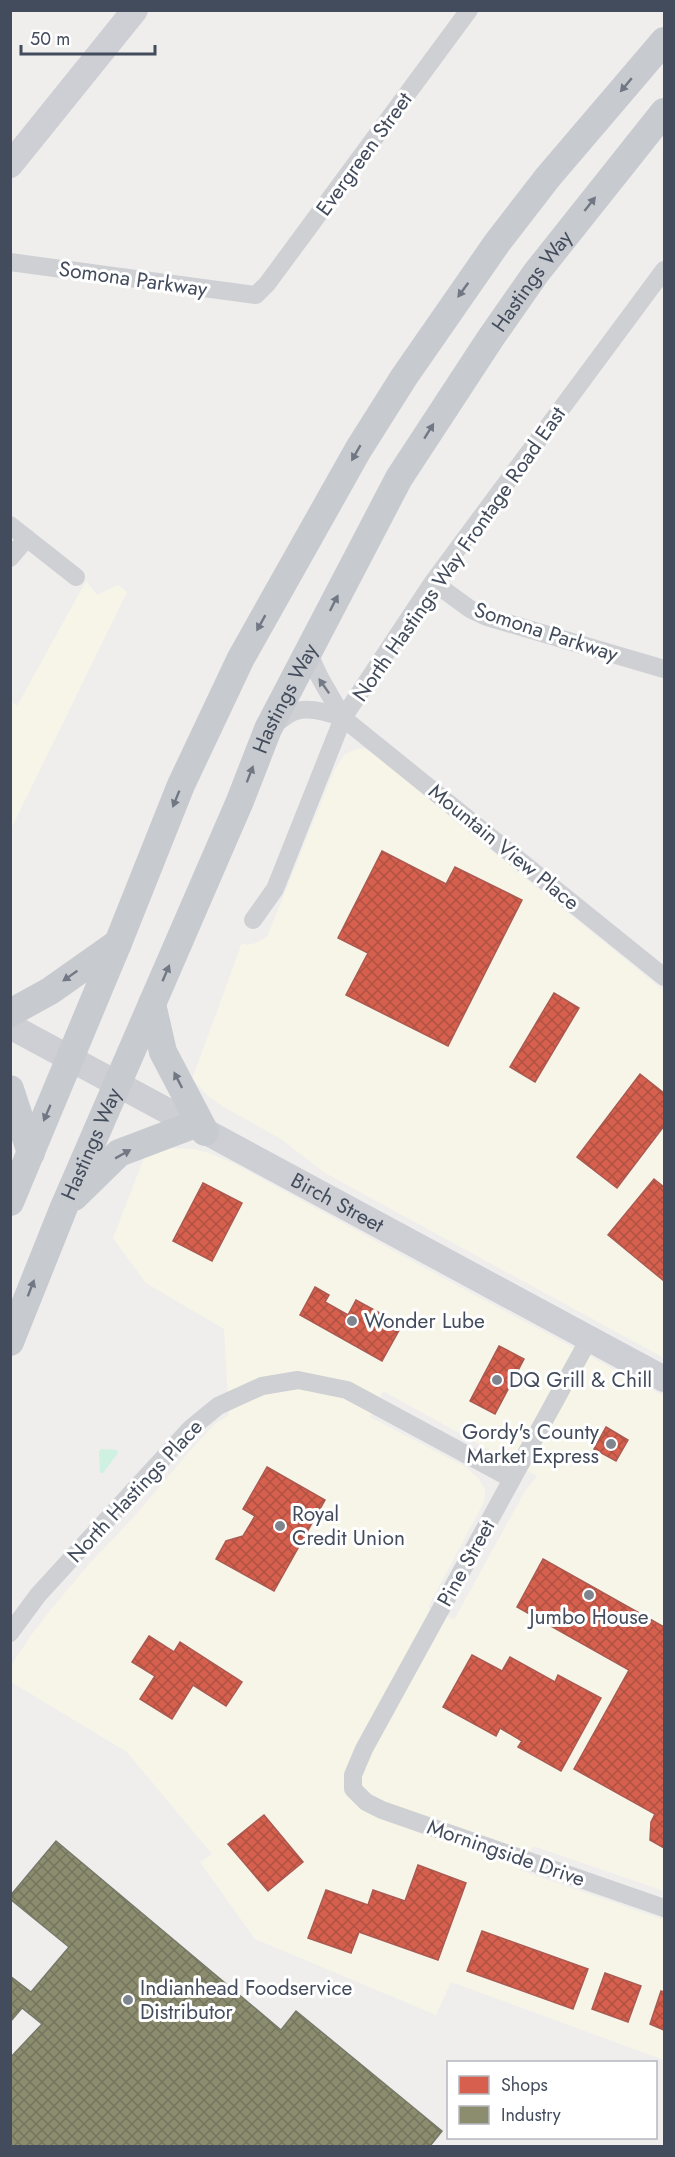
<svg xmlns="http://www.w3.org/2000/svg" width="675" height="2157" font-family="Jost,sans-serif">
<defs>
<pattern id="shops-cross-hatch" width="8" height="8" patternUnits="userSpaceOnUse" patternTransform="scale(1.5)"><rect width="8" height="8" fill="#d6604d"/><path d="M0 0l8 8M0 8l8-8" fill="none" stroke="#af5143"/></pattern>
<pattern id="industry-cross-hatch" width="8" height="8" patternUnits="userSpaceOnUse" patternTransform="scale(1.5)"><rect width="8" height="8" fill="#8c8c6e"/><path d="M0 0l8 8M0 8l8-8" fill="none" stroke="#74755e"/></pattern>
</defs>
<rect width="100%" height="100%" fill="#efeeed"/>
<!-- commercial -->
<path fill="#f7f5e7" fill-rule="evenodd" d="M86,581L97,595L118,585L127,592L11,829V701L17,706Z
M363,748L371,752L664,991V1358L325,1173L281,1139L222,1106L208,1096L192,1079L242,943L247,945L256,943L267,937L334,771L344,755L353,750Z
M165,1148L193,1149L209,1153L235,1164L443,1278L664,1396V1891L533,1846L520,1870L664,1920V2060L451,1982L436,2015L255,1939L200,1862L212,1854L127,1752L11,1682L10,1667L32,1634L53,1607L90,1563L133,1518L189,1452L216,1423L229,1415L224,1329L146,1283L113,1238L146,1153ZM383,1391L537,1476L525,1491L454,1620L428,1607L484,1502L485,1490L479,1479L466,1467L370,1417Z"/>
<!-- green -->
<path fill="#cff1e1" d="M101,1449L117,1450L118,1453L103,1473H100L99,1452Z"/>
<!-- shops -->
<path fill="url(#shops-cross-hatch)" stroke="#aa5a52" stroke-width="1.5" d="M382,851L446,884L455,867L522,900L448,1046L346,995L368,953L338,938Z
M554,993L579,1008L535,1082L510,1067Z
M640,1074L664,1093V1126L617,1188L577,1157Z
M654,1179L664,1187V1281L608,1235Z
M203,1183L242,1203L212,1261L173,1241Z
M315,1287L329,1295L325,1302L348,1315L356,1300L402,1325L382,1361L300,1315Z
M499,1346L524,1359L495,1414L470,1401Z
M606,1427L628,1440L616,1461L594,1449Z
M267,1467L325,1500L274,1591L216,1559L226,1541L243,1536L255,1516L243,1509Z
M543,1559L664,1627V1848L650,1840L651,1822L655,1814L574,1769L629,1670L517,1607Z
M149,1636L174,1652L180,1642L242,1682L226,1706L193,1685L172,1719L140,1699L155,1676L132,1662Z
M472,1655L502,1671L510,1657L555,1682L558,1675L601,1698L561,1771L518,1747L522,1741L500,1728L496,1736L443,1707Z
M264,1815L303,1862L268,1891L228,1844Z
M418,1865L466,1883L438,1960L359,1932L351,1953L308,1938L326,1890L368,1905L373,1890L405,1901Z
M482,1931L588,1969L573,2009L467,1971Z
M605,1973L641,1986L628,2022L592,2009Z
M661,1991L664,1992V2030L650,2024Z"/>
<!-- industry -->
<path fill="url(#industry-cross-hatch)" stroke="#767969" stroke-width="1.5" d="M56,1841L281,2030L296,2011L442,2131L430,2146H10V2058L42,2024L22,2008L10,2022V1976L31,1992L69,1947L10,1899V1896Z"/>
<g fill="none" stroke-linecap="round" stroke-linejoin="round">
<!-- street -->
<path stroke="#ced0d4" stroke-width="18" d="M10,262L256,295L267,284L469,10
M10,525L76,577
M10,558L27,538
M433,582L470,609L487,617L664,669
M309,651C316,676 331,695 343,718
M272,726C279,722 288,713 296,711C310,707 330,713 343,718L664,977
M253,920L275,889L343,718L433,582L664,270
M589,1339L364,1749L353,1775V1789L366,1802L382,1810L664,1908
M10,1633L38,1595L190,1429L218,1406L262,1386L298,1380L347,1390L512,1479"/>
<!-- secondary -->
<g stroke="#cdcfd4" stroke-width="26">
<path d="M10,165L135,10"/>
<path id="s1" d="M10,1026L664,1379"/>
</g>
<!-- primary -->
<g stroke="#c7cacf" stroke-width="28">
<path d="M152,1004L163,1052L205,1132"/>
<path d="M10,1013L50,991L118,943"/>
<path d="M10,1089L31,1153"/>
<path d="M74,1197L119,1153L193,1125"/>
<path d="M10,1202L118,943L181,785L241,658L358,450L404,377L497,243L548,177L664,41"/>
<path id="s2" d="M10,1342L64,1207L240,801L268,729L399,478L490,339L536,273L664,112"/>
</g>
</g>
<!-- one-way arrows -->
<defs><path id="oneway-solid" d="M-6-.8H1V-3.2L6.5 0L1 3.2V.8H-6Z" transform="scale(1.5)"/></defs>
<g fill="#717884">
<use href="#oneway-solid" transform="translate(626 85) rotate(130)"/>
<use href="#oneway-solid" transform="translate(590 204) rotate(-52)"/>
<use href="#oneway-solid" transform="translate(463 290) rotate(126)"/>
<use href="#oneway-solid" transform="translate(429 431) rotate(-58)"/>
<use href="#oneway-solid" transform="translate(356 453) rotate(120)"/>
<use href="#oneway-solid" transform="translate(334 603) rotate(-63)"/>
<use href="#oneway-solid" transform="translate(261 623) rotate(119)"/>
<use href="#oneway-solid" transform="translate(250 774) rotate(-69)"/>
<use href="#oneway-solid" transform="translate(176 799) rotate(112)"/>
<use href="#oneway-solid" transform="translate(166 973) rotate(-67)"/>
<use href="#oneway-solid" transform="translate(70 976) rotate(145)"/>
<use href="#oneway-solid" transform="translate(178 1080) rotate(-117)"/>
<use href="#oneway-solid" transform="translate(47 1113) rotate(113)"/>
<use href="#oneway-solid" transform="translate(123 1154) rotate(-29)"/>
<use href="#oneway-solid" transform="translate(31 1288) rotate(-69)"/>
</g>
<use fill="#747a86" href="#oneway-solid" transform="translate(324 686) rotate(-125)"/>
<!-- markers -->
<g fill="#7f858f" stroke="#fff" stroke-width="2">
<circle cx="352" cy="1321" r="6"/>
<circle cx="497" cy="1380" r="6"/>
<circle cx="611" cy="1444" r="6"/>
<circle cx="280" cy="1526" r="6"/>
<circle cx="589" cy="1595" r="6"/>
<circle cx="128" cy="2000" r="6"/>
</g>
<g text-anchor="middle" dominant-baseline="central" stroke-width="6" stroke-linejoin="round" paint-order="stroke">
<!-- street labels -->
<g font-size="21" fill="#434c5c" stroke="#fff">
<text transform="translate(364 154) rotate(-54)">Evergreen Street</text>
<text transform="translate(133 279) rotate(8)">Somona Parkway</text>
<text stroke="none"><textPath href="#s2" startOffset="1186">Hastings Way</textPath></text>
<text transform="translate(459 554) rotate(-55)">North Hastings Way Frontage Road East</text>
<text transform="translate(546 632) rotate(18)">Somona Parkway</text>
<text stroke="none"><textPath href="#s2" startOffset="700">Hastings Way</textPath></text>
<text transform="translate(504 847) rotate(39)">Mountain View Place</text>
<text stroke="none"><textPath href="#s2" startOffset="214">Hastings Way</textPath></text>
<text stroke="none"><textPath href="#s1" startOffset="372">Birch Street</textPath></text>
<text transform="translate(135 1491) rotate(-47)">North Hastings Place</text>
<text transform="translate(466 1563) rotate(-61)">Pine Street</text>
<text transform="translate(506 1853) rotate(19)">Morningside Drive</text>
</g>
<!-- poi labels -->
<g font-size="21" fill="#434c5c" stroke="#fff" text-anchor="start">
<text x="364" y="1321">Wonder Lube</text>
<text x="509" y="1380">DQ Grill &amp; Chill</text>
<text x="599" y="1432" text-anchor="end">Gordy's County<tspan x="599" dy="24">Market Express</tspan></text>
<text x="292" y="1514">Royal<tspan x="292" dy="24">Credit Union</tspan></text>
<text x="589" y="1617" text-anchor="middle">Jumbo House</text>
<text x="140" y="1988">Indianhead Foodservice<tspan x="140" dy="24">Distributor</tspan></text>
</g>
</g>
<!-- border -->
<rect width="675" height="2157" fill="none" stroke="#434c5c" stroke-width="24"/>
<!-- legend -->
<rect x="447" y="2061" width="210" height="78" fill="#ffffff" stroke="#b4b7be" stroke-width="1.5"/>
<rect x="459" y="2076" width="30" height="18" fill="#d6604d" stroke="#b4b7be" stroke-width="1.5"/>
<text x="501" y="2091" font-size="18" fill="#434c5c">Shops</text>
<rect x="459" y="2106" width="30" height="18" fill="#8c8c6e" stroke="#b4b7be" stroke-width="1.5"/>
<text x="501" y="2121" font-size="18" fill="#434c5c">Industry</text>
<!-- scale -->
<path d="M21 45v9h134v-9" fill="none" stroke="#434c5c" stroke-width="3"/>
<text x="30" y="45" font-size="18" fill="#434c5c" stroke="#ffffff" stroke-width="4.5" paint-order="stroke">50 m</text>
</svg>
